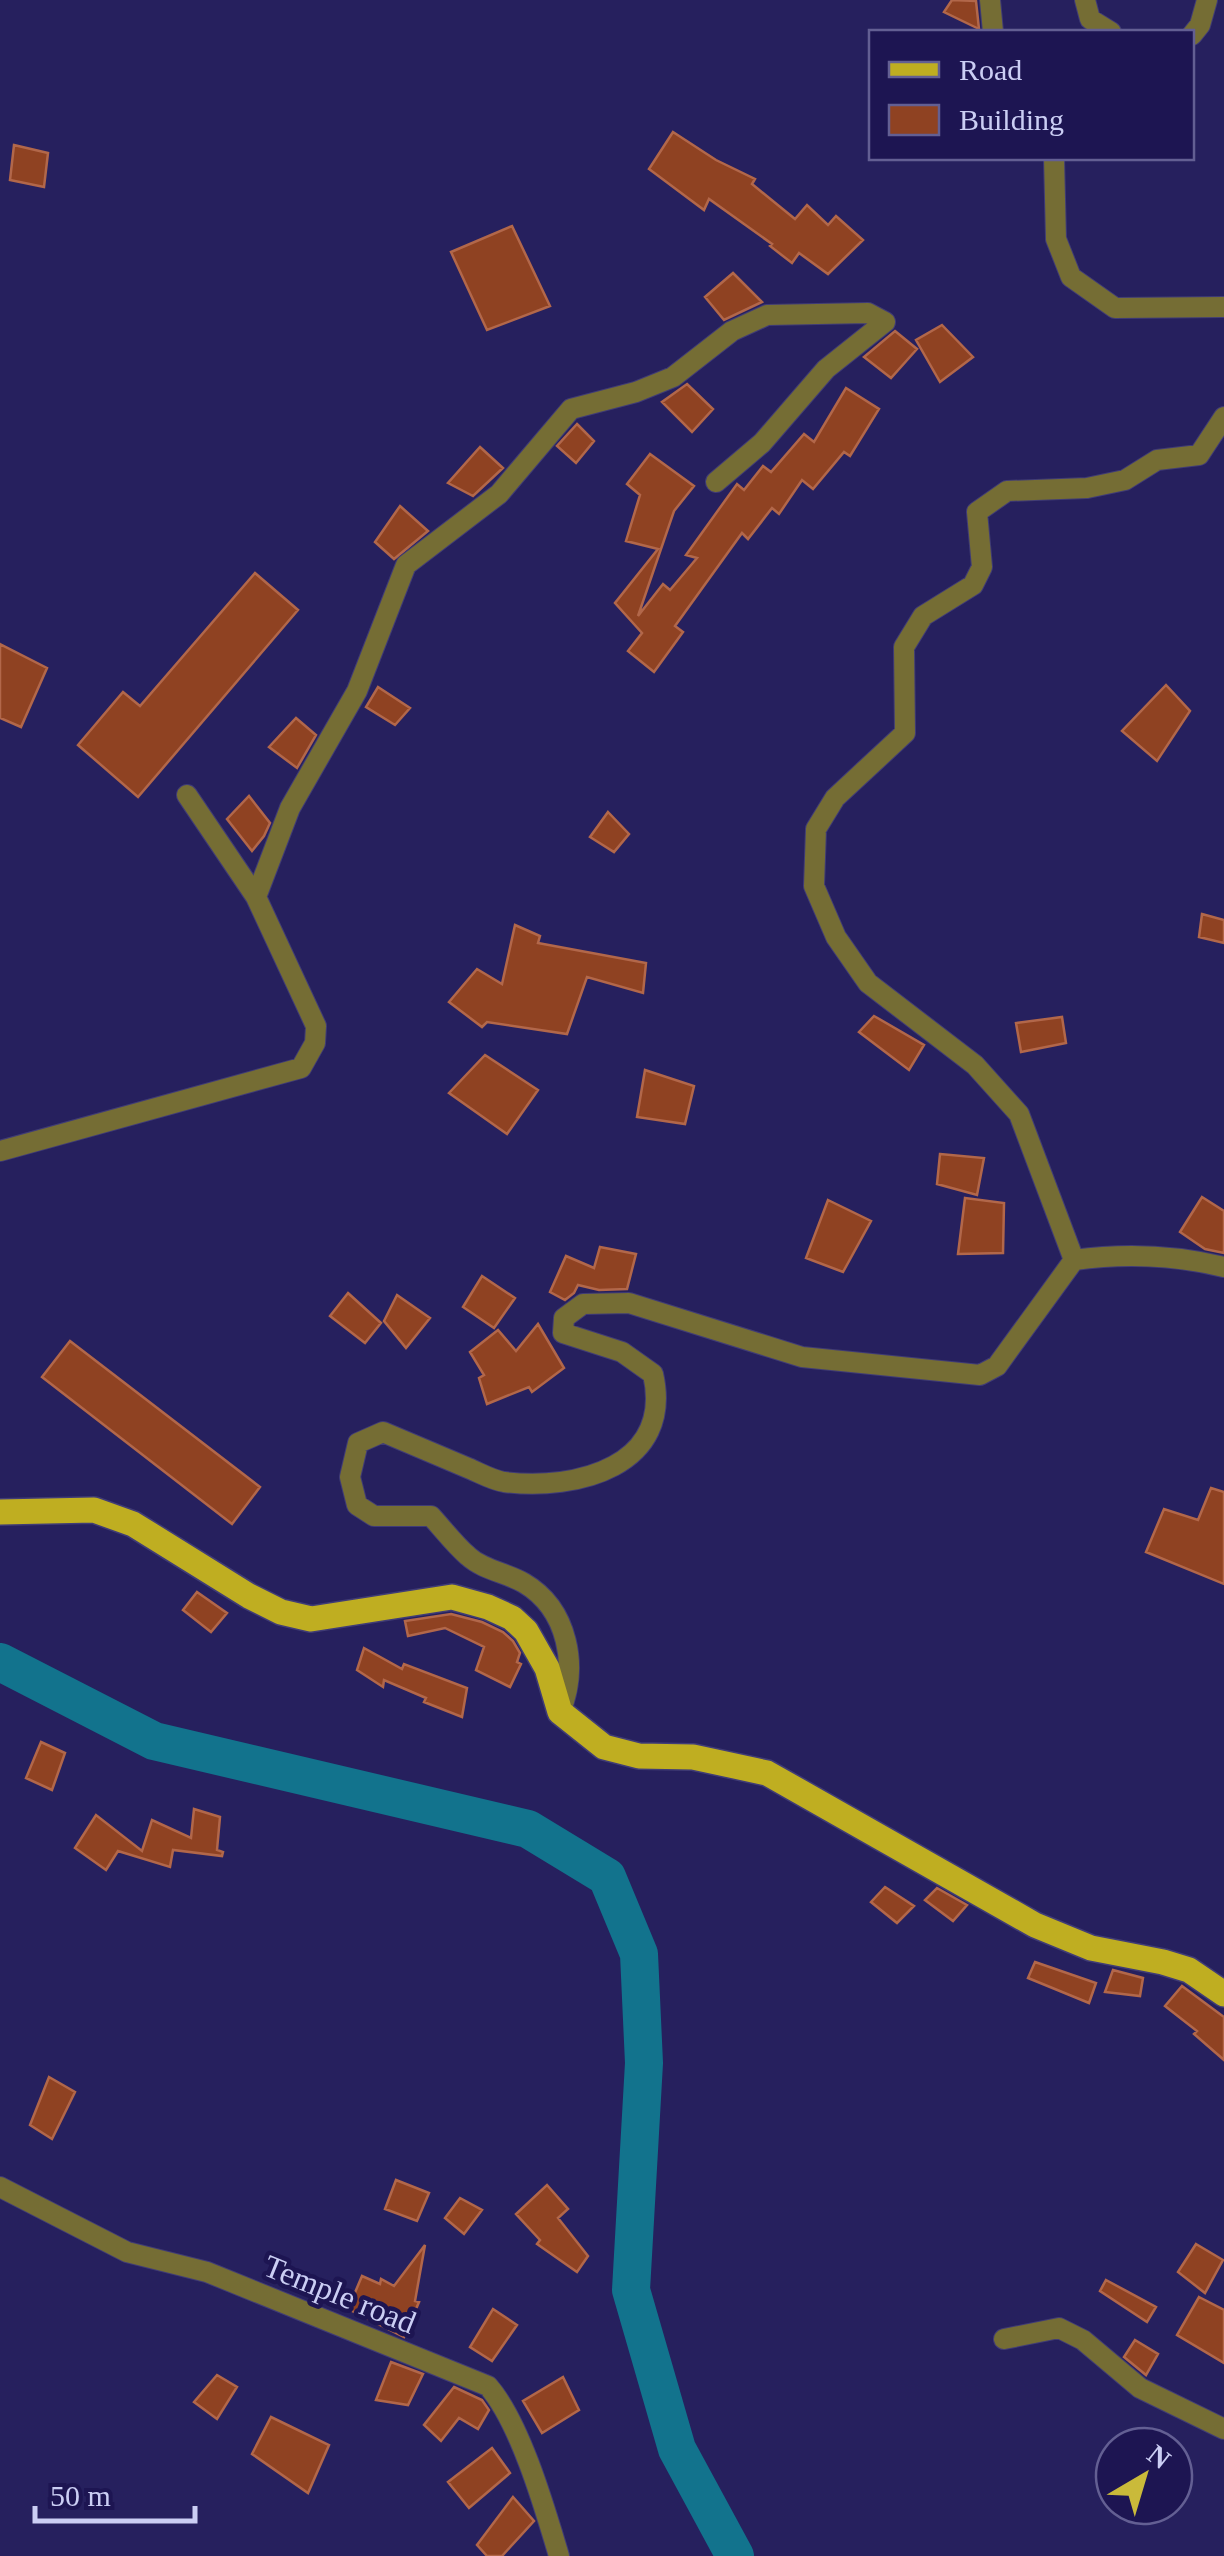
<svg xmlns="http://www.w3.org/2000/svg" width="1224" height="2556" font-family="'Times New Roman',serif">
<rect width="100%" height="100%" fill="#26205e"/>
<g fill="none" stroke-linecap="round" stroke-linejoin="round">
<!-- river -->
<path stroke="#12738d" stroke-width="38" d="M0,1662L154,1741L528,1829L607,1877L639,1954L644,2063L631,2290L677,2449L735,2556"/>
</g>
<!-- building -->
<path fill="#8f4222" stroke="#b2674a" stroke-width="2.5" d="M952,0L976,1L979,29L944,12Z
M673,132L716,160L755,179L752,184L795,219L807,205L828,225L836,216L863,240L828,274L799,253L792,263L770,246L772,244L709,199L704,210L649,169Z
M14,145L48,153L44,187L10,180Z
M512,226L550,306L487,330L451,252Z
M733,273L762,302L724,320L705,297Z
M942,325L973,357L940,382L916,340Z
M895,331L917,349L891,378L864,357Z
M687,384L713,409L692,432L662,402Z
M846,388L879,409L850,456L844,452L813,489L802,480L779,514L772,508L748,539L742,533L675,626L683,632L654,672L628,651L642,633L615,603L658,549L626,541L640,495L627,484L650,454L694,486L674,511L638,616L663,584L670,590L697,558L686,555L737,484L744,490L763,466L771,472L804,434L814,442Z
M577,424L594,441L576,463L557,446Z
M480,447L503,468L473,496L448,483Z
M400,506L428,531L394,559L375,542Z
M255,573L298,610L138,797L78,745L123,692L140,706Z
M0,644L47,668L21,727L0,718Z
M1166,685L1190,711L1157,761L1122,731Z
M378,687L410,708L395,725L366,707Z
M296,718L316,735L297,768L269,747Z
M249,796L270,823L264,836L252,851L227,819Z
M608,812L629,834L614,852L590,837Z
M1202,914L1224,920V943L1199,937Z
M515,925L540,936L538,943L646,963L643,993L587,977L567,1034L487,1022L482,1027L449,1002L477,969L502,984Z
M874,1016L924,1045L909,1070L859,1032Z
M1062,1017L1066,1043L1021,1052L1016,1023Z
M485,1055L538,1090L507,1134L449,1093Z
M645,1070L694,1086L685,1124L637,1117Z
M940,1154L984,1158L977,1195L937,1184Z
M1202,1197L1224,1211V1253L1205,1249L1180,1232Z
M965,1198L1004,1203L1003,1253L958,1254Z
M828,1200L871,1221L843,1272L806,1258Z
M600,1247L636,1254L627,1289L599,1290L578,1285L574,1293L565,1300L550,1292L566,1256L594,1268Z
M482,1276L515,1298L494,1328L463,1307Z
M348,1293L381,1323L365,1343L330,1316Z
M397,1295L430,1318L406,1348L384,1321Z
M538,1324L564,1368L532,1392L529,1387L487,1404L479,1378L484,1375L470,1352L498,1330L516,1351Z
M70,1341L260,1487L232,1524L42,1377Z
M1211,1488L1224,1492V1584L1146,1552L1164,1509L1198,1520Z
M197,1592L227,1613L211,1632L183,1610Z
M451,1614L482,1622L503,1632L513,1641L520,1653L517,1662L521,1664L510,1687L476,1670L484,1647L445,1628L408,1636L405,1621Z
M364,1648L402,1669L404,1664L467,1688L462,1717L424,1702L426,1698L384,1680L383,1687L357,1670Z
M41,1742L65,1753L52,1790L26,1778Z
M194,1809L220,1817L217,1850L223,1852L222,1856L173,1850L170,1867L118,1851L106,1870L75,1848L96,1815L142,1851L152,1820L191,1838Z
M885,1887L914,1906L897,1923L871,1902Z
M937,1888L967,1905L953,1921L925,1900Z
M1035,1962L1096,1983L1089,2003L1028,1978Z
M1113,1970L1143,1978L1140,1996L1105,1992Z
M1182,1986L1224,2017V2060L1194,2034L1197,2031L1165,2006Z
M49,2077L75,2092L52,2139L30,2125Z
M396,2180L429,2193L417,2221L385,2209Z
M547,2185L568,2209L558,2218L588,2256L577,2272L537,2244L540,2240L516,2214Z
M460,2198L482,2210L464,2234L445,2218Z
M1196,2244L1223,2260L1205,2293L1178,2272Z
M425,2245L415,2301L419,2302L404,2337L348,2309L362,2276L380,2284L381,2279L394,2286Z
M1106,2280L1156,2307L1147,2322L1100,2291Z
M1199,2297L1224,2310V2363L1177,2335Z
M493,2309L517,2325L492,2361L470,2347Z
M1135,2340L1158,2354L1146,2375L1124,2357Z
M391,2362L423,2374L408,2405L376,2400Z
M217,2375L237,2387L217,2419L194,2402Z
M563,2377L579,2410L542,2433L523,2401Z
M454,2387L482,2400L489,2410L478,2429L459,2418L441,2441L424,2425Z
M271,2417L329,2445L308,2493L252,2454Z
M492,2448L510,2473L469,2508L448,2482Z
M513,2497L534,2521L502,2556H487L477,2545Z"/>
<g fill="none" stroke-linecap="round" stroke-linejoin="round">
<!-- minor casing -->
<g stroke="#403c76" stroke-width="22">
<path id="minor" d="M990,0L993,32
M1085,0L1090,19L1111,32
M1192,35L1200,25L1207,0
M1054,158L1056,239L1071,277L1115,308L1224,307
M256,897L290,808L357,691L406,565L499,494L571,409L636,392L673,377L732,331L767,315L868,313L885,322L826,369L762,443L716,482
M0,1151L301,1068L315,1043L316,1026L256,897L187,795
M1074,1260L1019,1114L975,1065L868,983L836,937L814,886L816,829L835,798L905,733L904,647L923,616L973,585L982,567L977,512L1007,491L1087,488L1125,480L1157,460L1199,455L1224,417
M560,1712C579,1667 568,1609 524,1583C507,1573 483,1570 468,1556C455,1545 443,1529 431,1516H374L357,1505L350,1477L358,1443L383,1432C412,1444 440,1456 468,1468C480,1473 492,1480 504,1482C577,1491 674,1466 653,1374L622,1352L563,1333L564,1318L583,1304L629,1303L802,1357L980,1375L997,1366L1074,1260C1124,1253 1175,1255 1224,1267
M0,2187L127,2252L207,2272L488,2386C520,2422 545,2509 559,2556
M1004,2339L1059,2328L1083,2340L1140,2388L1224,2429"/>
</g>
<!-- major casing -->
<g stroke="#403c76" stroke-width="28">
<path id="major" d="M0,1512L94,1510L133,1524L249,1596L281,1612L311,1619L452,1597L488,1607L512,1618L526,1631L547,1668L560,1712L604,1747L639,1756L693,1757L767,1773L1035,1925L1091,1948L1163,1962L1189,1970L1224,1994"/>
</g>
<!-- minor -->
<use href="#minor" stroke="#756d34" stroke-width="20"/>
<!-- major -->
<use href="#major" stroke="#bfae21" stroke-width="25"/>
</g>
<g text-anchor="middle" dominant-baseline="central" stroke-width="9" stroke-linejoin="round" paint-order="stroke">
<!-- street labels -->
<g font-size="32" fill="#cbcef4" stroke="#1d1552">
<text transform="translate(340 2294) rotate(22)">Temple road</text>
</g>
</g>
<!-- legend -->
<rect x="869" y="30" width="325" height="130" fill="#1d1552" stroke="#635f93" stroke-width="2.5"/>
<rect x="889" y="62" width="50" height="15" fill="#bfae21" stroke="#635f93" stroke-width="2.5"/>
<text x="959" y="80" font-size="30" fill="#cbcef4">Road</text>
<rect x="889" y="105" width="50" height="30" fill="#8f4222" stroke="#635f93" stroke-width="2.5"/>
<text x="959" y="130" font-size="30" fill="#cbcef4">Building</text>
<!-- north arrow -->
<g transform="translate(1144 2476) rotate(38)"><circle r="48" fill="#1d1552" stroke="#635f93" stroke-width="2.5"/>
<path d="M0-8L18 38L0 25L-18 38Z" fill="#caba3a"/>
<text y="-15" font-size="28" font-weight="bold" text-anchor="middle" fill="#cbcef4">N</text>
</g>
<!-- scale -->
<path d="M35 2506v15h160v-15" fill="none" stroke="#cbcef4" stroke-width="5"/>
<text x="50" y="2506" font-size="30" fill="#cbcef4" stroke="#1d1552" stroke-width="8" paint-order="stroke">50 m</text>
</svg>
